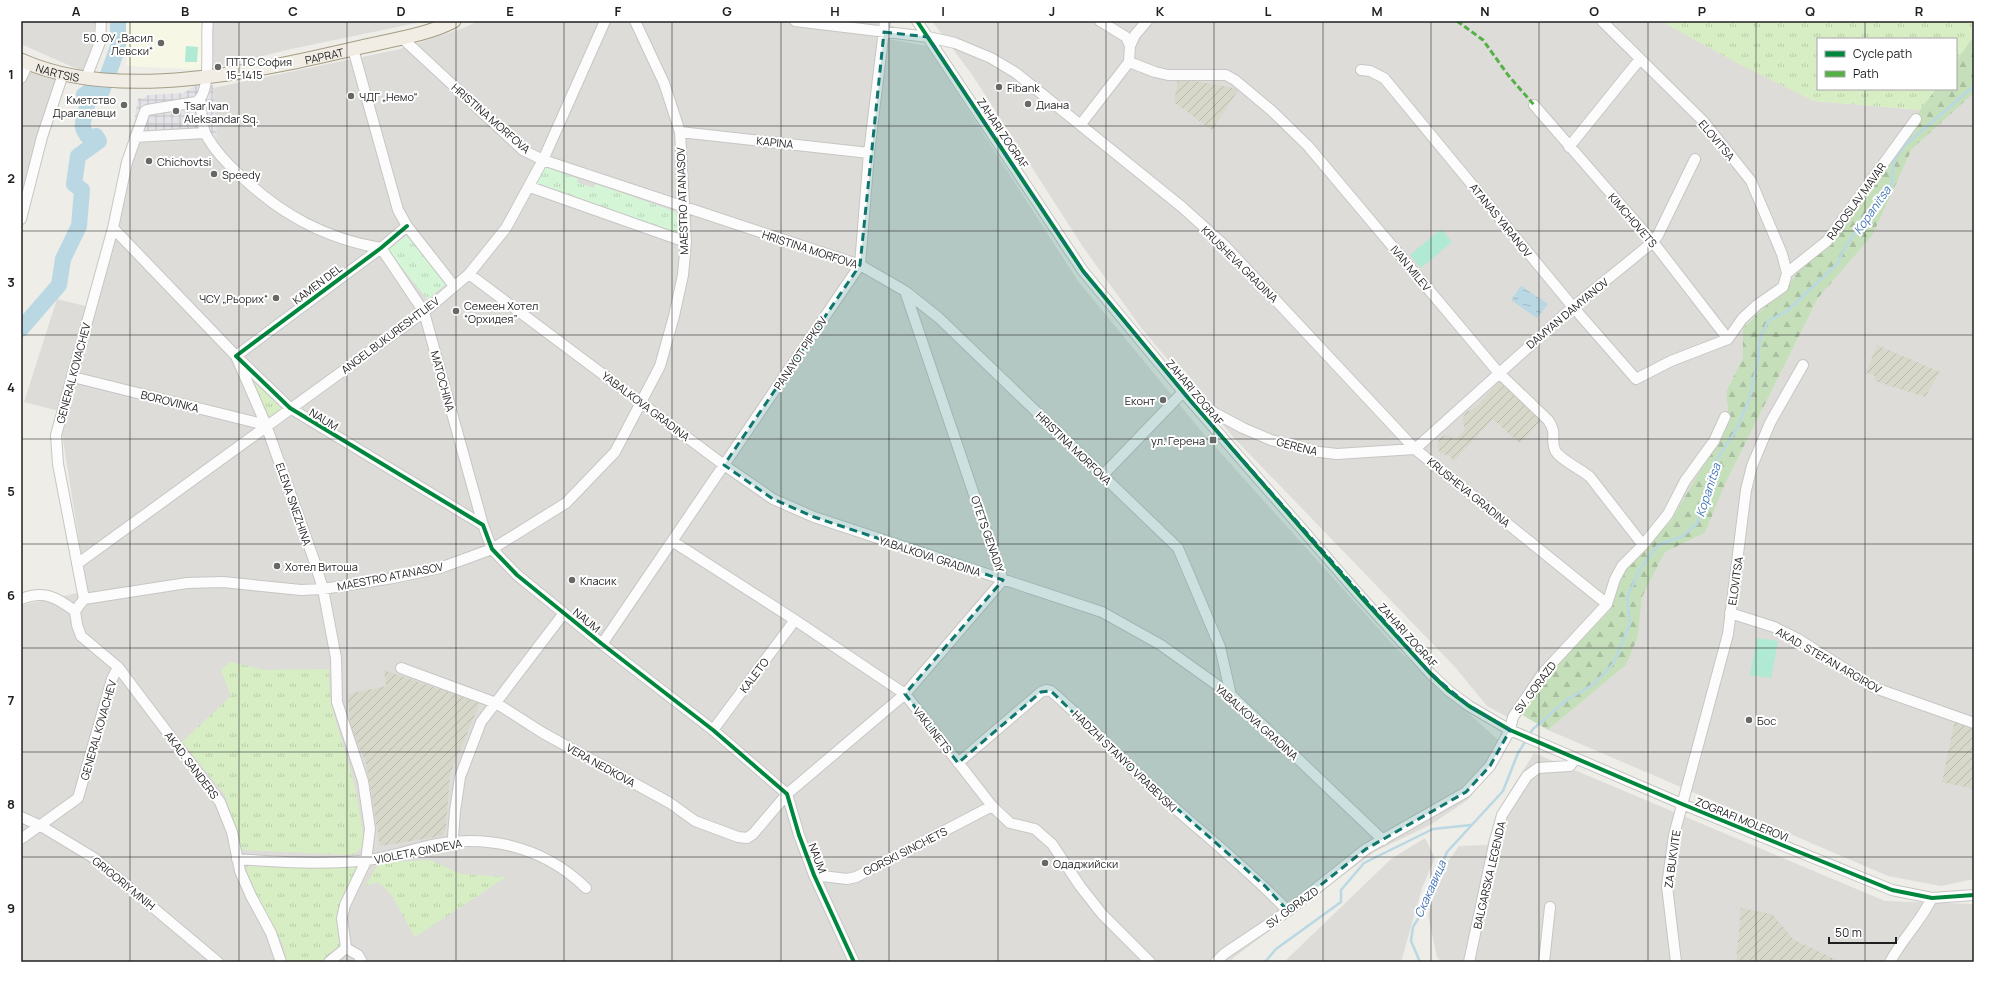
<svg xmlns="http://www.w3.org/2000/svg" width="1995" height="983" font-family="Manrope,sans-serif">
<defs>
<pattern id="construction-furrows" width="10" height="10" patternUnits="userSpaceOnUse"><rect width="10" height="10" fill="#d7d8c9"/><path d="M-1 1l2-2M0 10L10 0M9 11l2-2" fill="none" stroke="#b8b9ac"/></pattern>
<pattern id="grass-tufts" width="24" height="20" patternUnits="userSpaceOnUse"><rect width="24" height="20" fill="#d7eec4"/><path d="M3 7l-1-3M5 7V3M7 7l1-3M15 17l-1-3M17 17v-4M19 17l1-3" fill="none" stroke="#b8cca8"/></pattern>
<pattern id="forest-firs" width="22" height="20" patternUnits="userSpaceOnUse"><rect width="22" height="20" fill="#c5dfbb"/><path d="M5 1l3.5 6h-7zM16 11l3.5 6h-7z" fill="#a9bfa0"/></pattern>
<pattern id="park-tufts" width="24" height="20" patternUnits="userSpaceOnUse"><rect width="24" height="20" fill="#d4f6d7"/><path d="M3 7l-1-3M5 7V3M7 7l1-3M15 17l-1-3M17 17v-4M19 17l1-3" fill="none" stroke="#b6d2b8"/></pattern>
<pattern id="plaza-grid" width="8" height="8" patternUnits="userSpaceOnUse"><rect width="8" height="8" fill="#e3e2e7"/><path d="M0 4h8M4 0v8" fill="none" stroke="#c2c1c6"/></pattern>
<pattern id="water-ripples" width="26" height="14" patternUnits="userSpaceOnUse"><rect width="26" height="14" fill="#b9d8e3"/><path d="M2 4q2-2 4 0t4 0M15 11q2-2 4 0t4 0" fill="none" stroke="#9fb9c2"/></pattern>
</defs>
<rect width="100%" height="100%" fill="#eeede8"/>
<!-- residential -->
<path fill="#dddcd9" d="M21,21H95L94,38L84,72L21,44Z
M205,21H426L291,49L204,70Z
M478,21H878L876,37L927,46L1078,281L1202,432L1396,648L1506,747L1504,753L1469,799L1430,825L1374,852L1228,962H21V607L22,605L87,591L62,434L67,413L24,402L57,299L97,309L138,142L217,139L213,88L400,49L466,27Z
M932,21H1670L1666,24L1814,101L1921,110L1789,284L1743,328V357L1726,392L1729,420L1671,521L1624,567L1609,611L1545,677L1519,713L1516,722L1487,706L1455,667L1234,438L1142,329L1083,247L973,76Z
M21,63L58,79L21,199Z
M1974,93V879L1941,886L1888,876L1548,730L1626,665L1638,637L1642,597L1665,552L1705,533L1727,480L1818,298L1872,236L1912,149Z
M1534,753L1885,901L1974,904V962H1441L1437,957L1428,915L1440,873L1459,846L1487,845L1507,796Z
M1425,838L1435,858L1422,888L1401,962H1284L1391,859Z"/>
<!-- education -->
<path fill="#f6f7e4" d="M120,21H205L204,70L127,66V54H117Z"/>
<!-- construction -->
<path fill="url(#construction-furrows)" d="M1178,78L1239,89L1212,130L1174,102Z
M1877,345L1940,372L1925,397L1875,381L1874,375L1866,373Z
M1500,380L1542,419L1520,444L1493,419L1454,461L1449,456L1440,453L1437,446L1440,438L1446,435L1456,439L1465,429L1462,420L1466,412L1475,408Z
M384,670L480,703L450,774L446,828L442,836L380,846L366,763L350,726L348,694L386,686Z
M1955,719L1974,724V789L1942,782Z
M1741,908L1772,914L1794,940L1841,962H1736Z"/>
<!-- grass -->
<path fill="url(#grass-tufts)" d="M1670,21H1974V36L1956,61V39H1818V89H1936L1921,110L1814,101L1737,63L1666,24Z
M250,378L282,409L270,418Z
M230,662L265,670L329,669C327,707 344,742 353,779C358,801 361,823 365,845L353,855L241,850L225,795L182,742L231,696L221,670Z
M430,860L461,874L506,877L415,937L391,894L378,882L365,886L379,863Z
M246,863L360,866L343,900L348,947L326,962H287L283,944L249,882Z"/>
<!-- forest -->
<path fill="url(#forest-firs)" d="M1974,36V93L1912,149L1872,236L1818,298L1727,480L1705,533L1665,552L1642,597L1638,637L1626,665L1548,730L1519,713L1545,677L1609,611L1624,567L1671,521L1729,420L1726,392L1743,357V328L1789,284L1936,89H1956V61Z"/>
<!-- park -->
<path fill="url(#park-tufts)" d="M543,166L578,179L577,182L593,188L596,184L676,212L680,238L533,186Z
M410,233L449,282L427,299L388,250Z"/>
<!-- pitch -->
<path fill="#b0e9d4" d="M186,46L198,47L197,62H185Z
M1441,229L1452,242L1421,268L1410,255Z
M1757,638L1778,641L1771,678L1750,675Z"/>
<!-- plaza -->
<path fill="url(#plaza-grid)" d="M213,85L217,139L138,142L128,138L134,123L138,98H144L148,95L184,93L194,86Z"/>
<!-- water -->
<path fill="url(#water-ripples)" d="M1521,286L1548,304L1537,318L1511,300Z"/>
<g fill="none" stroke-linecap="round" stroke-linejoin="round">
<!-- stream -->
<path stroke="#b9d8e3" stroke-width="2.5" d="M1529,735L1533,729L1565,701L1594,684L1613,664L1630,624L1627,598L1640,569L1658,545L1681,537L1697,524L1714,463L1735,432L1749,400L1758,360L1760,339L1768,321L1787,311L1837,264L1846,246L1865,218L1891,187L1894,161L1905,145L1974,86
M1265,962L1276,949L1341,902V890L1364,863L1433,829L1471,825
M1420,962L1411,941L1413,927L1421,914L1447,852L1503,791L1518,753L1527,739"/>
<!-- river -->
<path stroke="#b9d8e3" stroke-width="16" d="M21,329L59,285L63,259L79,226L82,190L74,184L78,156L99,141L96,136L90,139C76,123 86,121 87,105C87,102 85,98 84,95L93,89L102,91L118,47V21"/>
<!-- minor casing -->
<g stroke="#c6c6c4" stroke-width="12">
<path id="minor" d="M208,21C205,39 213,93 196,102L147,110L145,111L127,162L113,228L56,435L58,464L84,599L75,611L77,625L81,636L118,667L220,802L232,832L240,871L251,896L271,933L281,962
M795,21L928,37L955,43L991,58L1016,73L1182,207L1225,246L1415,449L1607,604
M917,21L1083,271L1189,399L1361,597L1430,673L1449,691L1469,706L1510,730L1682,804L1892,890L1932,898L1974,895
M1100,21L1126,37L1130,46
M402,38L523,150L543,160L860,265L905,291L939,318L1178,548L1220,647L1231,695
M353,49L398,210L407,226L454,286
M1129,62L1155,72L1168,75H1226L1235,80L1272,111L1308,146L1498,372L1548,420C1558,434 1550,438 1555,450C1558,458 1582,470 1590,477L1643,545
M1361,70L1370,71L1384,78L1573,307L1636,379L1671,361L1728,339L1742,319L1757,305L1783,287L1787,273L1782,254L1751,181L1704,122L1602,21
M21,78L28,64
M86,78L100,42L101,21
M200,99C202,110 201,125 206,135C215,151 228,165 242,177C282,215 326,239 381,248L424,312L483,525
M1534,105L1653,242L1728,339
M1081,124L1129,62L1130,46L1135,35L1147,21
M680,132L869,153
M135,137L205,133
M1569,147L1640,59
M530,187L686,242
M21,219L42,137L63,74
M407,226L381,248L236,356L290,408L483,525L492,549L517,575L602,644L713,730L787,794L799,835L814,875L854,962
M113,228L236,356L266,425L314,560L323,589L336,658L337,702L363,781L370,829L366,861L345,905L342,918L346,948
M1787,273L1827,241L1916,119
M469,274L724,465L773,499L814,517L1102,612L1161,645L1231,695L1383,840
M73,377L266,425
M1194,402L1243,428L1271,440L1319,452L1337,454L1415,449L1573,307L1653,242L1658,235L1695,159
M1103,475L1183,392
M672,541L795,620L905,694L992,806L1010,823L1035,829L1052,844L1080,886L1102,914L1150,962
M77,564L424,312L469,274L506,228L543,160L605,21
M21,599C44,590 56,597 75,611
M84,599L187,583L223,582L301,590L323,589L393,578L440,568L492,549L566,503L615,452L660,366L674,316L683,275L686,242L680,132L664,83L635,21
M1730,613L1774,627L1798,639L1875,688L1974,723
M602,644L860,265L869,153L885,21
M401,668L496,703L543,733L670,803L695,821L738,837L747,838L753,834L787,794L905,694L1003,580L905,291
M713,730L795,620
M958,763L1041,692L1046,690L1051,691C1089,724 1123,761 1159,794C1202,833 1248,869 1288,911
M21,817L41,826L94,858L218,962
M21,839L78,798L112,679L118,667
M454,843L453,837L455,811L460,777L481,722L564,613
M237,859C280,862 325,865 367,860C387,858 404,852 423,847C482,832 542,845 586,888
M814,875L847,879L856,877L992,806
M346,948L358,955L362,962
M329,962L346,948
M1216,962L1224,954L1288,911L1366,849L1466,792L1490,766L1510,730L1513,717L1543,673L1607,604L1615,579L1622,566L1643,545L1668,514L1685,481L1714,441L1725,417
M1469,962L1495,840L1502,815L1527,776L1538,768L1570,766L1575,759
M1544,962L1550,907
M1676,962L1667,886L1674,835L1728,634L1746,490L1752,466L1770,423L1803,365
M1890,962C1902,939 1921,921 1932,898"/>
</g>
<!-- major casing -->
<g stroke="#a59c84" stroke-width="15">
<g id="major">
<path id="s1" d="M21,60C117,104 262,70 361,47C391,40 427,35 454,21"/>
</g>
</g>
<!-- minor -->
<use href="#minor" stroke="#fcfcfc" stroke-width="10"/>
<!-- major -->
<use href="#major" stroke="#f1ede5" stroke-width="13"/>
<!-- quiet -->
<path stroke="#55b145" stroke-width="3" stroke-dasharray="6 3" stroke-linecap="butt" d="M1457,21L1483,40L1508,75L1534,105"/>
<!-- cycleway casing -->
<g stroke="#fff" stroke-width="6">
<path id="cycleway" d="M917,21L1083,271L1189,399L1361,597L1430,673L1449,691L1469,706L1510,730L1682,804L1892,890L1932,898L1974,895
M407,226L381,248L236,356L290,408L483,525L492,549L517,575L602,644L713,730L787,794L799,835L814,875L854,962"/>
</g>
<!-- cycleway -->
<use href="#cycleway" stroke="#00873e" stroke-width="4"/>
</g>
<!-- marked area -->
<path fill="#0f766e" fill-opacity="0.2" stroke="#0f766e" stroke-width="3" stroke-dasharray="8 5" stroke-linejoin="round" d="M884,32L928,37L1083,271L1189,399L1430,673L1469,706L1510,730L1490,766L1466,792L1366,849L1288,911L1265,886L1125,763L1051,691L1041,692L958,763L905,694L1003,580L814,517L773,499L724,465L860,265Z"/>
<!-- grid -->
<path fill="none" stroke="#1f1f1f" stroke-width="1" stroke-opacity="0.55" d="M130,21V962M239,21V962M347,21V962M456,21V962M564,21V962M672,21V962M781,21V962M889,21V962M998,21V962M1106,21V962M1214,21V962M1323,21V962M1431,21V962M1539,21V962M1648,21V962M1756,21V962M1865,21V39M1865,89V962M21,126H1974M21,231H1974M21,335H1974M21,439H1974M21,544H1974M21,648H1974M21,752H1974M21,857H1974"/>
<!-- markers -->
<g fill="#676765" stroke="#fff" stroke-width="1.5">
<circle cx="161" cy="43" r="4"/>
<circle cx="218" cy="67" r="4"/>
<circle cx="999" cy="87" r="4"/>
<circle cx="351" cy="96" r="4"/>
<circle cx="1028" cy="104" r="4"/>
<circle cx="124" cy="105" r="4"/>
<circle cx="176" cy="111" r="4"/>
<circle cx="149" cy="161" r="4"/>
<circle cx="214" cy="174" r="4"/>
<circle cx="276" cy="298" r="4"/>
<circle cx="456" cy="311" r="4"/>
<circle cx="1163" cy="400" r="4"/>
<rect x="1209" y="436" width="8" height="8" rx="2"/>
<circle cx="277" cy="566" r="4"/>
<circle cx="572" cy="580" r="4"/>
<circle cx="1749" cy="720" r="4"/>
<circle cx="1045" cy="863" r="4"/>
</g>
<g text-anchor="middle" dominant-baseline="central" stroke-width="4" stroke-linejoin="round" paint-order="stroke">
<!-- poi labels -->
<g font-size="11" fill="#1f1f1f" stroke="#fff" text-anchor="start">
<text x="153" y="37" text-anchor="end">50. ОУ „Васил<tspan x="153" dy="13">Левски“</tspan></text>
<text x="226" y="61">ПТТС София<tspan x="226" dy="13">15-1415</tspan></text>
<text x="1007" y="87">Fibank</text>
<text x="359" y="96">ЧДГ „Немо“</text>
<text x="116" y="99" text-anchor="end">Кметство<tspan x="116" dy="13">Драгалевци</tspan></text>
<text x="1036" y="104">Диана</text>
<text x="184" y="105">Tsar Ivan<tspan x="184" dy="13">Aleksandar Sq.</tspan></text>
<text x="157" y="161">Chichovtsi</text>
<text x="222" y="174">Speedy</text>
<text x="268" y="298" text-anchor="end">ЧСУ „Рьорих“</text>
<text x="464" y="305">Семеен Хотел<tspan x="464" dy="13">“Орхидея”</tspan></text>
<text x="1155" y="400" text-anchor="end">Еконт</text>
<text x="1205" y="440" text-anchor="end">ул. Герена</text>
<text x="285" y="566">Хотел Витоша</text>
<text x="580" y="580">Класик</text>
<text x="1757" y="720">Бос</text>
<text x="1053" y="863">Одаджийски</text>
</g>
<!-- street labels -->
<g font-size="11" fill="#1f1f1f" stroke="#fff">
<text stroke="none"><textPath href="#s1" startOffset="308">PAPRAT</textPath></text>
<text stroke="none"><textPath href="#s1" startOffset="39">NARTSIS</textPath></text>
<text transform="translate(491 118) rotate(41)">HRISTINA MORFOVA</text>
<text transform="translate(1003 133) rotate(56)">ZAHARI ZOGRAF</text>
<text transform="translate(1717 140) rotate(50)">ELOVITSA</text>
<text transform="translate(775 142) rotate(6)">KAPINA</text>
<text transform="translate(682 201) rotate(-92)">MAESTRO ATANASOV</text>
<text transform="translate(1856 201) rotate(-54)">RADOSLAV MAVAR</text>
<text transform="translate(1501 220) rotate(51)">ATANAS YARANOV</text>
<text transform="translate(1633 220) rotate(49)">KIMCHOVETS</text>
<text transform="translate(810 249) rotate(18)">HRISTINA MORFOVA</text>
<text transform="translate(1240 264) rotate(45)">KRUSHEVA GRADINA</text>
<text transform="translate(1411 268) rotate(50)">IVAN MILEV</text>
<text transform="translate(317 284) rotate(-37)">KAMEN DEL</text>
<text transform="translate(1567 313) rotate(-40)">DAMYAN DAMYANOV</text>
<text transform="translate(390 335) rotate(-37)">ANGEL BUKURESHTLIEV</text>
<text transform="translate(800 353) rotate(-56)">PANAYOT PIPKOV</text>
<text transform="translate(73 373) rotate(-75)">GENERAL KOVACHEV</text>
<text transform="translate(443 381) rotate(75)">MATOCHINA</text>
<text transform="translate(1195 392) rotate(50)">ZAHARI ZOGRAF</text>
<text transform="translate(170 401) rotate(14)">BOROVINKA</text>
<text transform="translate(646 406) rotate(37)">YABALKOVA GRADINA</text>
<text transform="translate(324 419) rotate(31)">NAUM</text>
<text transform="translate(1297 446) rotate(14)">GERENA</text>
<text transform="translate(1074 448) rotate(44)">HRISTINA MORFOVA</text>
<text transform="translate(1469 492) rotate(39)">KRUSHEVA GRADINA</text>
<text transform="translate(294 504) rotate(71)">ELENA SNEZHINA</text>
<text transform="translate(988 534) rotate(71)">OTETS GENADIY</text>
<text transform="translate(930 556) rotate(18)">YABALKOVA GRADINA</text>
<text transform="translate(390 576) rotate(-11)">MAESTRO ATANASOV</text>
<text transform="translate(1735 581) rotate(-82)">ELOVITSA</text>
<text transform="translate(587 620) rotate(39)">NAUM</text>
<text transform="translate(1408 635) rotate(48)">ZAHARI ZOGRAF</text>
<text transform="translate(1829 660) rotate(30)">AKAD. STEFAN ARGIROV</text>
<text transform="translate(754 675) rotate(-53)">KALETO</text>
<text transform="translate(1535 687) rotate(-53)">SV. GORAZD</text>
<text transform="translate(1257 722) rotate(42)">YABALKOVA GRADINA</text>
<text transform="translate(98 730) rotate(-74)">GENERAL KOVACHEV</text>
<text transform="translate(933 730) rotate(52)">VAKLINETS</text>
<text transform="translate(1125 761) rotate(44)">HADZHI STANYO VRABEVSKI</text>
<text transform="translate(192 765) rotate(53)">AKAD. SANDERS</text>
<text transform="translate(601 765) rotate(29)">VERA NEDKOVA</text>
<text transform="translate(1742 819) rotate(22)">ZOGRAFI MOLEROVI</text>
<text transform="translate(418 851) rotate(-11)">VIOLETA GINDEVA</text>
<text transform="translate(905 851) rotate(-27)">GORSKI SINCHETS</text>
<text transform="translate(818 858) rotate(69)">NAUM</text>
<text transform="translate(1672 859) rotate(-82)">ZA BUKVITE</text>
<text transform="translate(1489 875) rotate(-77)">BALGARSKA LEGENDA</text>
<text transform="translate(124 883) rotate(39)">GRIGORIY MNIH</text>
<text transform="translate(1292 907) rotate(-36)">SV. GORAZD</text>
</g>
<!-- water labels -->
<g font-size="12" font-style="italic" fill="#4475b7" stroke="#fff">
<text transform="translate(1872 210) rotate(-55)">Kopanitsa</text>
<text transform="translate(1708 490) rotate(-72)">Kopanitsa</text>
<text transform="translate(1430 889) rotate(-66)">Скакавица</text>
</g>
</g>
<!-- border -->
<rect width="1995" height="983" fill="none" stroke="#ffffff" stroke-width="44"/>
<!-- legend -->
<rect x="1817" y="38" width="140" height="52" fill="#ffffff" stroke="#a5a5a5"/>
<rect x="1825" y="51" width="20" height="6" fill="#00873e" stroke="#a5a5a5"/>
<text x="1853" y="58" font-size="12" fill="#1f1f1f">Cycle path</text>
<rect x="1825" y="71" width="20" height="6" fill="#55b145" stroke="#a5a5a5"/>
<text x="1853" y="78" font-size="12" fill="#1f1f1f">Path</text>
<!-- scale -->
<path d="M1829 937v6h67v-6" fill="none" stroke="#1f1f1f" stroke-width="2"/>
<text x="1835" y="937" font-size="12" fill="#1f1f1f" stroke="#ffffff" stroke-width="3" paint-order="stroke">50 m</text>
<rect x="22" y="22" width="1951" height="939" fill="none" stroke="#1f1f1f" stroke-width="1.5"/>
<g font-size="13" text-anchor="middle" font-weight="bold" fill="#1f1f1f">
<text x="76" y="16">A</text>
<text x="185" y="16">B</text>
<text x="293" y="16">C</text>
<text x="401" y="16">D</text>
<text x="510" y="16">E</text>
<text x="618" y="16">F</text>
<text x="727" y="16">G</text>
<text x="835" y="16">H</text>
<text x="943" y="16">I</text>
<text x="1052" y="16">J</text>
<text x="1160" y="16">K</text>
<text x="1268" y="16">L</text>
<text x="1377" y="16">M</text>
<text x="1485" y="16">N</text>
<text x="1594" y="16">O</text>
<text x="1702" y="16">P</text>
<text x="1810" y="16">Q</text>
<text x="1919" y="16">R</text>
<text x="11" y="79">1</text>
<text x="11" y="183">2</text>
<text x="11" y="287">3</text>
<text x="11" y="392">4</text>
<text x="11" y="496">5</text>
<text x="11" y="600">6</text>
<text x="11" y="705">7</text>
<text x="11" y="809">8</text>
<text x="11" y="913">9</text>
</g>
</svg>
